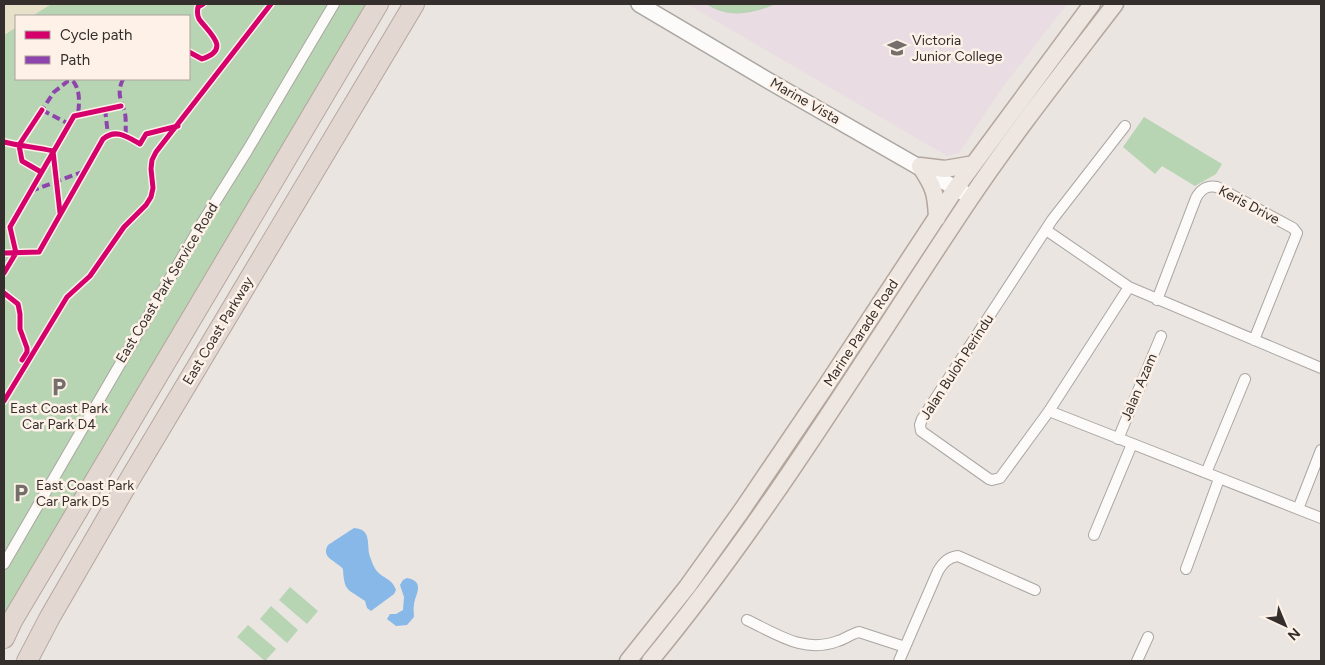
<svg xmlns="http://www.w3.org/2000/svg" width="1325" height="665" font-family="Figtree,sans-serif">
<rect width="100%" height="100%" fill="#eae5e0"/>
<!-- education -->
<path fill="#e9dce3" d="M687,4H1067L999,92L959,153L947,156Z"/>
<!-- green -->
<path fill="#b7d4b3" d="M51,4H377L4,637V35L16,27V79H189V16H32Z
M706,4H776C752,14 729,19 706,4Z
M1144,117L1222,164L1216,174L1195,186L1162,166L1155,174L1123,147Z
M290,587L318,611L307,624L279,600Z
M271,606L298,630L287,643L260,619Z
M248,625L276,649L265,661L237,637Z"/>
<!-- sand -->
<path fill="#e8e1ca" d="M6,4H51L32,16H16V27L4,35V5Z"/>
<!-- water -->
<path fill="#87b8e8" d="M354,528C374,529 365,548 371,559C372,563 374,567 376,570C383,579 392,578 396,590L394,594L371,611L367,608L365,601C349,589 344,593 343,569C337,561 320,558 328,545Z
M407,578C426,582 415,594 414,605C413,609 414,613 414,617L407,625L396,626L387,619L390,614H396L403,610L404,597L400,585L403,580Z"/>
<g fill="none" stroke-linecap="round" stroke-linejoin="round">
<!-- street casing -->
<g stroke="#aaa6a2" stroke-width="12">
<path id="street" d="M1125,126L1052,220L922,419L920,425L921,431L989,479L992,480L1000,478L1049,411L1129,287
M1046,230L1129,287L1321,368
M1157,300L1196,198C1201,189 1207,185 1217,187L1293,228L1297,233L1254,340
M1049,411L1321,518
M1118,439L1161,336
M1206,473L1245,379
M1298,509L1321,450
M1094,535L1132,444
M4,564L202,223L247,151L334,4
M1186,569L1219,479
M747,620C777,634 804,654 838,641C845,639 851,634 859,632L905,647
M899,661L938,571C943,563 948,557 958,556L1035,590
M1137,661L1148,637"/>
</g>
<!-- secondary casing -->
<g stroke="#aaa6a2" stroke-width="18">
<path id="secondary" d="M639,4L769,81L971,197"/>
</g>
<!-- primary casing -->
<g stroke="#b4a69d" stroke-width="19">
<path id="primary" d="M920,166C934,187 936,193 937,218
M920,166L945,169L974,164
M628,661L687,587L742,510L824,389L956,188L1092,4
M650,661C769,517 866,354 970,199C1015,132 1066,68 1115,4"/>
</g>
<!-- highway casing -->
<g stroke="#b4a69d" stroke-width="22">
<path id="highway" d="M4,638L12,621L378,4
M27,661L50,617L130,479L414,4"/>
</g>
<!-- street -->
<use href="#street" stroke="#fcfbfa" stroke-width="10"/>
<!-- secondary -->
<use href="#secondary" stroke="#fcfbfa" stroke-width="15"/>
<!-- primary -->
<use href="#primary" stroke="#ede6e1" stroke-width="16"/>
<!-- highway -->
<use href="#highway" stroke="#e3d7d1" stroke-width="20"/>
<!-- quiet -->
<path stroke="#8e44ad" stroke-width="4" stroke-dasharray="8 4" stroke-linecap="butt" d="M123,79C117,92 120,98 124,110C127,118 125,128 126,136
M105,109L108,135
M42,110L69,124
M40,113L54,92L68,81H73C81,91 79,104 78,116
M31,191L85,171"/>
<!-- cycleway casing -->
<g stroke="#fdf1e8" stroke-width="8">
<path id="cycleway" d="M189,52L202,59C232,49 209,33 199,19C197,15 197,12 198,7L203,4
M4,142C20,146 36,147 53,151L60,213
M41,172L22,161L19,145L42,110
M4,253L39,252L103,139C116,128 128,137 140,144L146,134L178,126
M4,273L16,253L10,227L74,116L121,106
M4,293L18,304L20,314V329L27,348V352L22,360
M4,401L67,297L90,276L124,227L146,205L151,197L153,188L151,169L152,160L156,152L271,4"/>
</g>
<!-- cycleway -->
<use href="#cycleway" stroke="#d6006c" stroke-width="5"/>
</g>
<!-- icons -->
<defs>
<g id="university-bare" transform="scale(1.5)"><path d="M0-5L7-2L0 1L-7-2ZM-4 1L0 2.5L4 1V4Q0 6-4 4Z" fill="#746f6b" stroke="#fdf1e8" stroke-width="2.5" paint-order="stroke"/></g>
<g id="parking-bare" transform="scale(1.5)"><path d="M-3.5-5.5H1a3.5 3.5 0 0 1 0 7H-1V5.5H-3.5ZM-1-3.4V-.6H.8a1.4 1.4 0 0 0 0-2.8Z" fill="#746f6b" stroke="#fdf1e8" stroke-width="2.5" paint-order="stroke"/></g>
</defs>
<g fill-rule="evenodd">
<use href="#university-bare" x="897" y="48"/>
<use href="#parking-bare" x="59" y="387"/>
<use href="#parking-bare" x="21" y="493"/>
</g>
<g text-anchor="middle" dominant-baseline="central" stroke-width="5" stroke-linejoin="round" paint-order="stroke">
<!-- poi labels -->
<g font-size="14" fill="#342f2c" stroke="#fdf1e8" text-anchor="start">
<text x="912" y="40">Victoria<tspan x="912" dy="16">Junior College</tspan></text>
<text x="59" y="408" text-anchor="middle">East Coast Park<tspan x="59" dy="16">Car Park D4</tspan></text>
<text x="36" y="485">East Coast Park<tspan x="36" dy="16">Car Park D5</tspan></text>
</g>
<!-- street labels -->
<g font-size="14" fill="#342f2c" stroke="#fdf1e8">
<text transform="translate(805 101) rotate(30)">Marine Vista</text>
<text transform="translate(1249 205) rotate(28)">Keris Drive</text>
<text transform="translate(167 283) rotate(-59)">East Coast Park Service Road</text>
<text transform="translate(218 331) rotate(-59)">East Coast Parkway</text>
<text transform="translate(861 333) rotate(-57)">Marine Parade Road</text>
<text transform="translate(957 367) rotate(-57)">Jalan Buloh Perindu</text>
<text transform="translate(1139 387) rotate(-67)">Jalan Azam</text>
</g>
</g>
<!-- border -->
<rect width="1325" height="665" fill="none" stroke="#342f2c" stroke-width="10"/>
<!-- legend -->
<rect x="15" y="15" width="175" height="65" fill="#fdf1e8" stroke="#ada39d"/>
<rect x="25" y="31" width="25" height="8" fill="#d6006c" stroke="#ada39d"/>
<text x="60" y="40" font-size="15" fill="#342f2c">Cycle path</text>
<rect x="25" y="56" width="25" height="8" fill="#8e44ad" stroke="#ada39d"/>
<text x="60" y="65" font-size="15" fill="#342f2c">Path</text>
<!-- north arrow -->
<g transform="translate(1285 625) rotate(136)" stroke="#fdf1e8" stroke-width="4" paint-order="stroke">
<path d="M0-4L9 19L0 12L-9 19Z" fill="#342f2c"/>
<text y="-8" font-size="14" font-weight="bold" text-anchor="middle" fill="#342f2c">N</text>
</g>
</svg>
